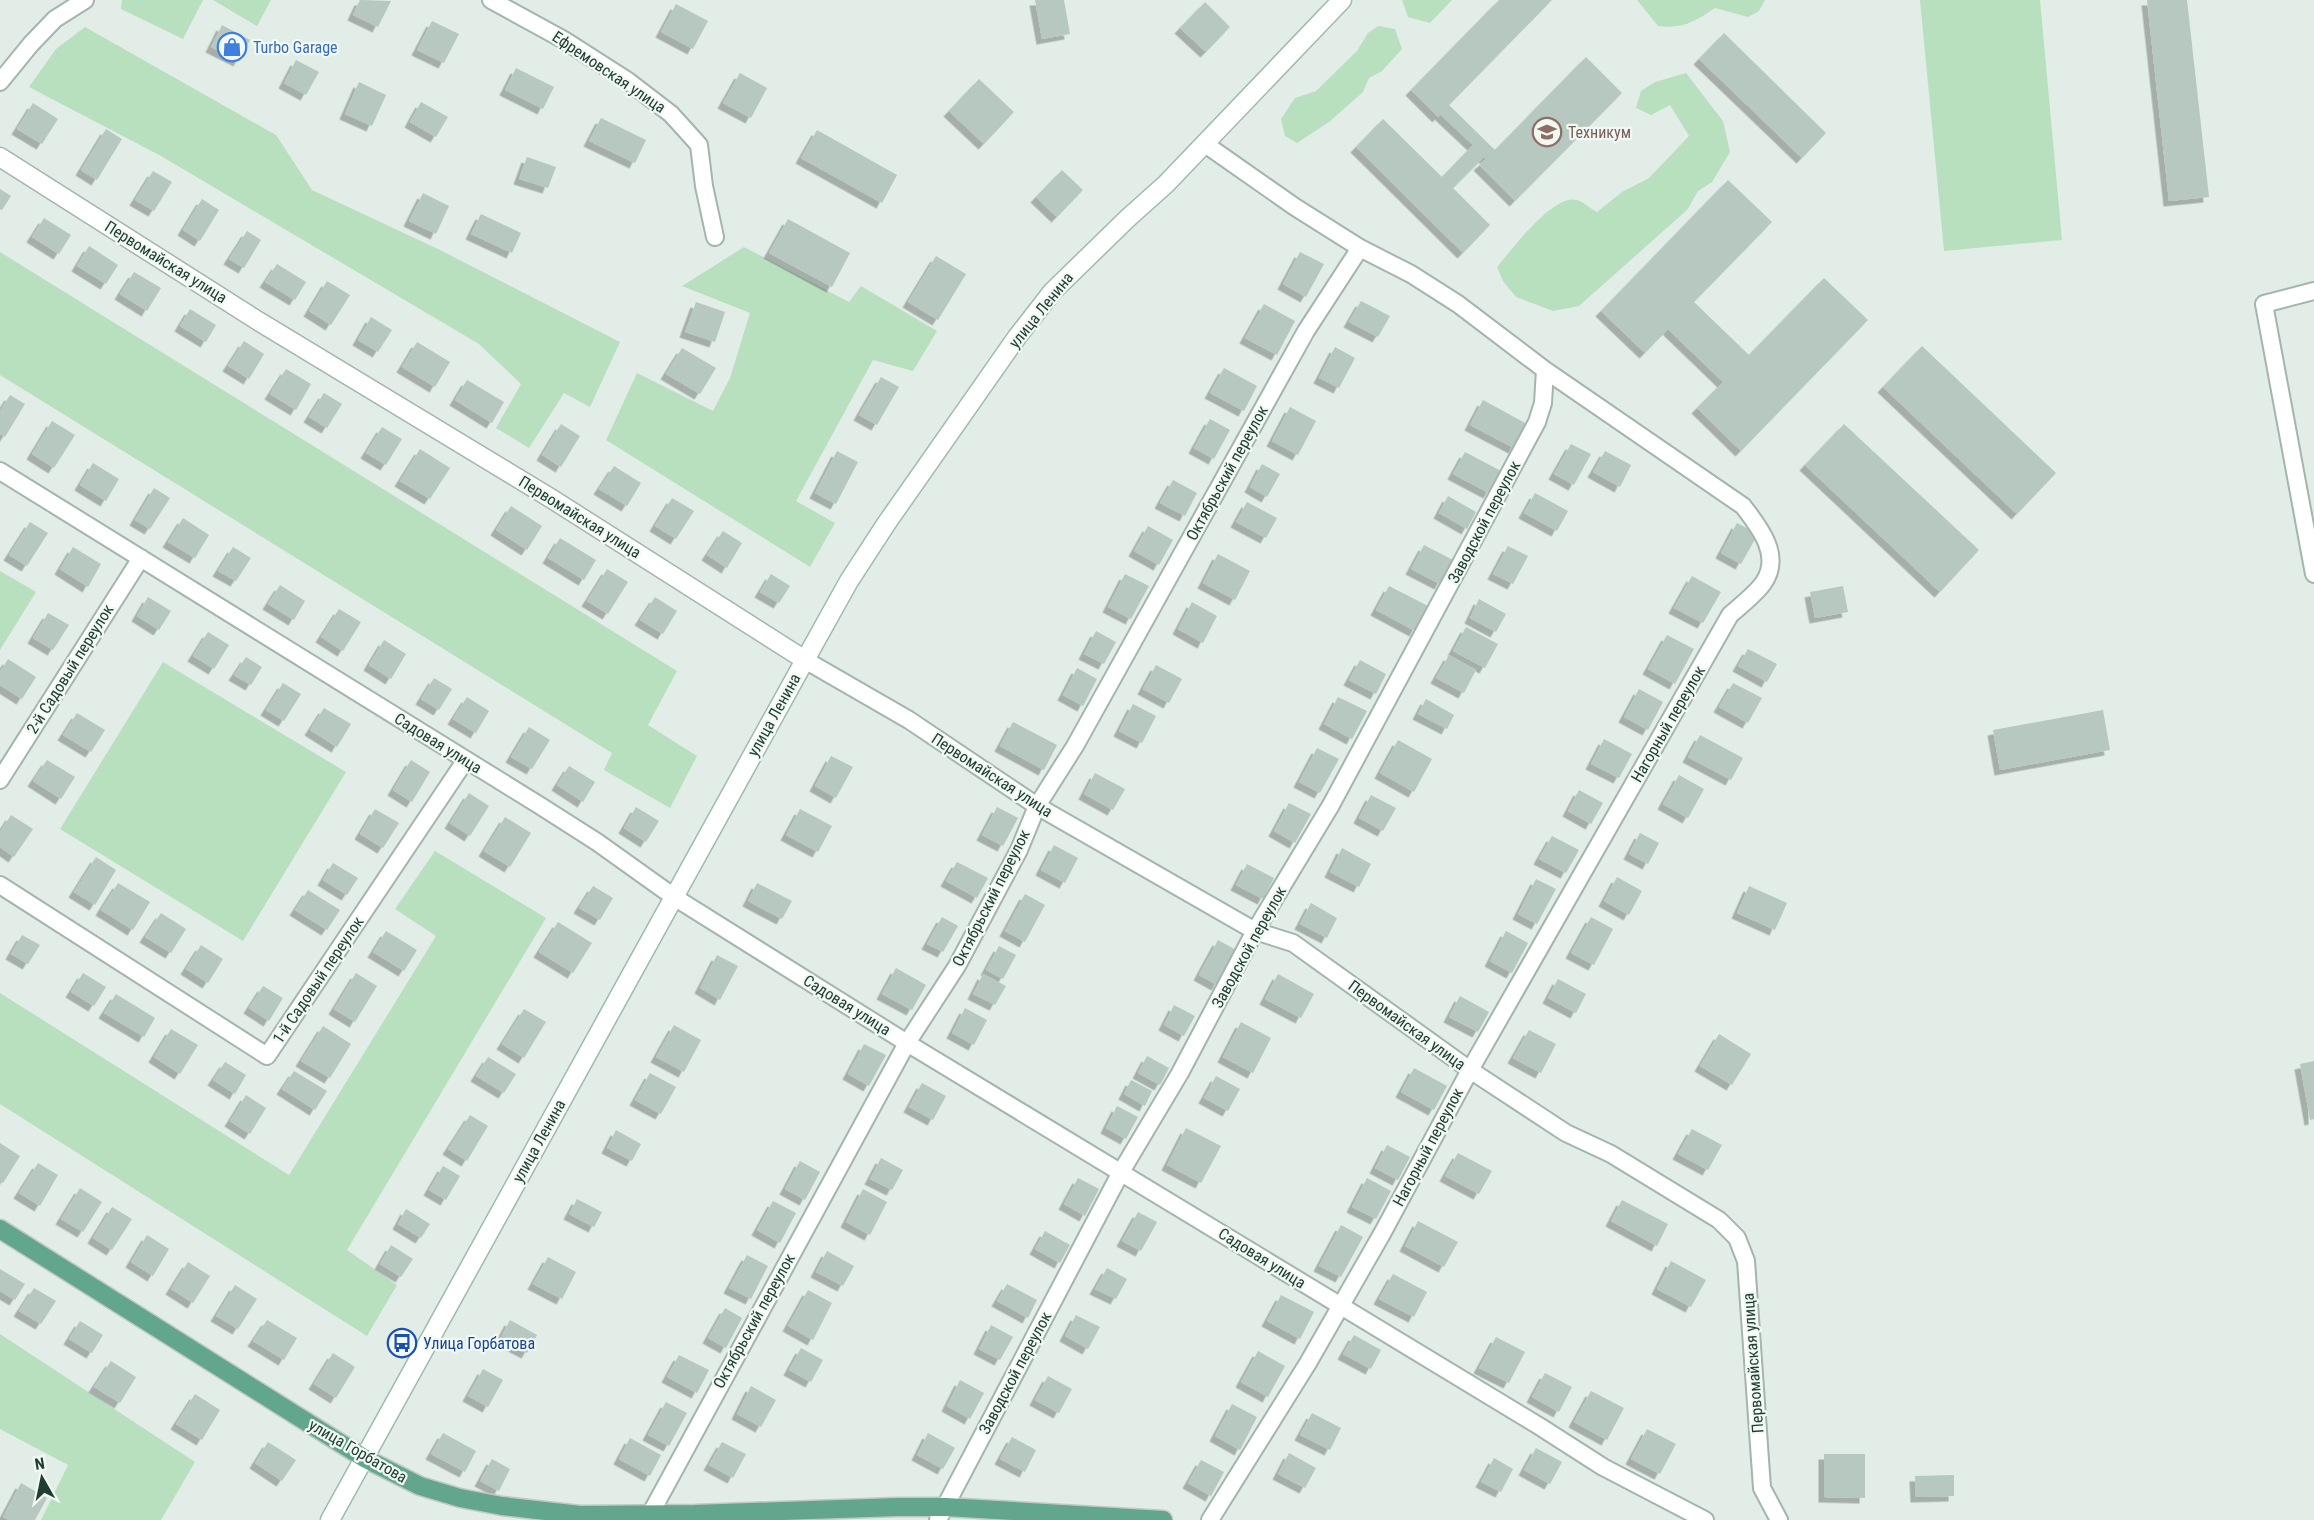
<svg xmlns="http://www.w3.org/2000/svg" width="2314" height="1520" font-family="'Roboto Condensed',sans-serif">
<defs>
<filter id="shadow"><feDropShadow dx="-5.5" dy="5.5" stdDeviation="0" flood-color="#0004"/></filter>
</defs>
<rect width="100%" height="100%" fill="#e1ede6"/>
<!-- green -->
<path fill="#b8e0bf" d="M122,0H203L183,39L121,9Z
M213,0H271L257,26Z
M1402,0H1452L1430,23L1408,17Z
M1637,0H1765L1759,11L1748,17L1715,8C1694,22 1683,29 1658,26Z
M1920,0H2040L2062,240L1944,251Z
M1378,26L1395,29L1402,49L1382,71L1369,78L1363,92L1329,122L1297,143L1285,136L1281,119L1295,98L1316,91L1357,51L1368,33Z
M85,27L276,135L312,190L440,250L620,342L590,407L564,393L529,448L496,428L521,384L479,344L161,156L29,87L56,49Z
M1686,73L1723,121L1730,152L1712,182L1698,191L1687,210L1579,306L1553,311L1516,297L1503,281L1497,267C1511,251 1553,193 1577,200C1584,202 1591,209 1597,212L1622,192L1649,178L1689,136L1670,105L1651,115L1636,108L1641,91L1655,82Z
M744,247L849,302L861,286L937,331L913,371L873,360L796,501L835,523L810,567L606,440L637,373L713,411L730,378L750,313L682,286Z
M0,252L677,671L648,725L697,756L670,808L604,770L612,753L0,375Z
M0,571L36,592L0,650Z
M163,662L346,772L243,941L60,829Z
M435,851L546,918L347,1250L397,1285L367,1336L0,1104V993L289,1175L436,936L395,909Z
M0,1334L195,1462L161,1520H41L68,1465L0,1429Z"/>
<!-- building -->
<path fill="#b6c8bf" filter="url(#shadow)" d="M360,0L391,1L378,27L353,15Z
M1035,0H1064L1070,34L1042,39Z
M1499,0H1552L1449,105L1495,150L1586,57L1622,93L1515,201L1479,165L1486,159L1484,157L1453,188L1490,225L1463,253L1356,147L1383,119L1442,177L1473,145L1440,114L1438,117L1411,90Z
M2147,0H2187L2209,197L2169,201Z
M1205,2L1230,27L1206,52L1180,28Z
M676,4L708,21L693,49L661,32Z
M432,21L459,34L444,63L417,50Z
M222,25L250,40L239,61L211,47Z
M1724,33L1826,133L1802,158L1699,59Z
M296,60L319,72L306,95L284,83Z
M516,68L554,87L543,109L505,90Z
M740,73L767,88L751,118L723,103Z
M979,79L1014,112L984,144L949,111Z
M359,82L386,95L372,126L345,114Z
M421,102L448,117L436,137L410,122Z
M33,103L58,119L42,144L17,129Z
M601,118L646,140L635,163L589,141Z
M106,129L122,139L97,180L81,170Z
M817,130L897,175L882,203L801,158Z
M527,157L556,167L548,188L519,179Z
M1062,170L1083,190L1057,217L1036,197Z
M153,171L172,182L154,211L135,200Z
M1728,180L1772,222L1694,302L1749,355L1824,278L1868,320L1741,451L1697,408L1723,382L1668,329L1645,353L1601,311Z
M0,189L11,196L2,210L0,209Z
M423,193L449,206L436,234L409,221Z
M202,199L219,210L200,241L183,230Z
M481,214L521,233L512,253L471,234Z
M44,218L71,235L59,254L32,237Z
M788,219L850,253L832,287L769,253Z
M247,231L261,240L244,268L229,259Z
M89,246L118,265L106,284L77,266Z
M1300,252L1324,264L1306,297L1283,284Z
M936,256L966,274L938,320L908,302Z
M277,264L306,282L295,300L265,282Z
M134,272L161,288L147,311L120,294Z
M327,281L350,295L331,325L309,311Z
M1361,301L1390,316L1378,337L1349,322Z
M696,302L725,312L715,342L685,332Z
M1264,304L1295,321L1277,355L1245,338Z
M190,309L216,325L206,342L180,326Z
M371,317L392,330L378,352L358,340Z
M244,341L264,354L249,379L228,366Z
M417,342L450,362L435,387L402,367Z
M1922,346L2056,473L2017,514L1883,387Z
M1335,347L1355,358L1339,388L1319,378Z
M682,348L716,368L700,394L666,374Z
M1224,368L1257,386L1244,411L1210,393Z
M286,369L311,384L296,410L270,394Z
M881,377L899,387L877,425L859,415Z
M467,380L504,402L492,423L455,400Z
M324,393L342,404L327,428L309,417Z
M10,395L25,404L5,437L0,434V411Z
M1483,400L1527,424L1514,448L1470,425Z
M1290,407L1316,421L1298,455L1272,441Z
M1210,419L1230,430L1214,459L1194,448Z
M52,421L75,435L54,468L32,454Z
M561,424L580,436L561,467L542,455Z
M1844,424L1979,550L1940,592L1805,465Z
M382,427L402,439L386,465L366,453Z
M1571,444L1591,454L1574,485L1554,474Z
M420,449L450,468L430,499L400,481Z
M837,451L858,462L836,504L815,493Z
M1605,451L1631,465L1620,487L1593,472Z
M1465,452L1501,471L1489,493L1453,474Z
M93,463L119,479L106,501L80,485Z
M1262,464L1280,474L1267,497L1250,487Z
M614,466L641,483L627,506L599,489Z
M1173,480L1197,493L1185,516L1160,503Z
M154,488L170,498L150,529L135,520Z
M1535,493L1568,511L1557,531L1524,513Z
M1448,496L1476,512L1467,529L1439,513Z
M672,498L694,511L676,539L655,526Z
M1247,502L1277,518L1266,538L1236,522Z
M511,506L542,526L527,550L496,530Z
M183,518L209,535L195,558L168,542Z
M30,522L48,533L27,566L9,555Z
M1737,523L1758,534L1741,564L1721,553Z
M1148,526L1173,540L1159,565L1134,551Z
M723,531L742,543L727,568L707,555Z
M560,538L596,560L584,580L548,558Z
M1424,545L1453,560L1440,584L1411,569Z
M1508,546L1528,556L1513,584L1493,574Z
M73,547L101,564L88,587L60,569Z
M233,547L251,558L236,581L218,571Z
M1218,554L1250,571L1235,600L1203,583Z
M607,569L628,582L608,614L587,601Z
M771,574L790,586L779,603L760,592Z
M1125,574L1149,586L1131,619L1108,607Z
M1692,576L1721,592L1703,623L1674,608Z
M280,585L305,601L294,620L268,604Z
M1389,586L1428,606L1415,631L1376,610Z
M1843,586L1848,612L1815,618L1810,592Z
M148,597L171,611L159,630L137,616Z
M655,597L677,611L663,634L640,620Z
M1479,599L1506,614L1496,632L1470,618Z
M1192,602L1217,616L1203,643L1178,629Z
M339,609L361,622L343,651L321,637Z
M48,613L69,625L53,650L33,638Z
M1466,627L1498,644L1485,668L1453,651Z
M1096,631L1116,642L1104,664L1084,654Z
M208,632L229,645L214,669L193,656Z
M1667,635L1694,649L1675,684L1648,669Z
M384,640L406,654L391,679L369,665Z
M1748,649L1777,664L1767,682L1738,666Z
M1449,655L1476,670L1464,693L1436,678Z
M246,657L262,667L251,685L234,675Z
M8,659L36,677L22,699L0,685V672Z
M1360,660L1386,674L1376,694L1349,680Z
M1156,665L1182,679L1169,703L1143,689Z
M1077,668L1097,679L1083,706L1063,695Z
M434,678L452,689L439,710L421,699Z
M283,683L301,694L284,721L266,710Z
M1733,683L1762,698L1748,723L1719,707Z
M1639,689L1663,702L1648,730L1624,717Z
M467,697L489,711L476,733L453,719Z
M1338,697L1367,711L1352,739L1324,724Z
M1426,699L1454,715L1447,729L1418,714Z
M1133,704L1156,716L1142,743L1119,731Z
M324,708L351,724L337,747L310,730Z
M2103,710L2110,750L2000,770L1993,730Z
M77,713L105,730L91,752L63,735Z
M1013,722L1057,745L1044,770L1000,746Z
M529,727L550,740L532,769L511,757Z
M1700,735L1743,758L1731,780L1688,757Z
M1604,739L1632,754L1619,778L1591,764Z
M1398,740L1432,759L1414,792L1380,773Z
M1317,748L1339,759L1320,793L1299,782Z
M831,756L853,767L836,798L815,786Z
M47,760L75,777L61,799L33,781Z
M411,760L430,772L412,802L393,790Z
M569,766L595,782L583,802L557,785Z
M1095,773L1125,789L1113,810L1084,794Z
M1679,775L1704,789L1688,818L1663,804Z
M1579,790L1603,803L1591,824L1568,811Z
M469,793L489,806L470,836L450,823Z
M1371,795L1396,808L1383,831L1359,818Z
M1289,803L1311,814L1295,843L1274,831Z
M636,807L659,821L646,842L624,828Z
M997,807L1018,818L1003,846L982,835Z
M375,809L399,823L383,848L360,834Z
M800,809L832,826L818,852L786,835Z
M11,815L33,829L14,857L0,847V832Z
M505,817L531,833L510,867L484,851Z
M1640,833L1659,843L1648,864L1629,854Z
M1552,836L1579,850L1566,873L1539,859Z
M1054,845L1078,858L1065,883L1041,870Z
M1342,848L1371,864L1359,887L1330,872Z
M96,857L116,870L95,905L74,892Z
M957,862L988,878L977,898L946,881Z
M333,863L358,878L347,895L323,880Z
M1247,864L1274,878L1263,899L1236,885Z
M1617,877L1642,891L1629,915L1604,901Z
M1536,879L1556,889L1537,924L1518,914Z
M118,883L150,902L133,930L101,910Z
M757,883L792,901L782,919L748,901Z
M593,886L613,898L600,920L579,908Z
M1749,886L1787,903L1775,930L1737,913Z
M308,890L340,910L327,930L295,910Z
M1025,894L1045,905L1025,942L1005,931Z
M1311,903L1337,918L1327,938L1300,924Z
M161,913L186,929L171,953L145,937Z
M942,917L958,926L943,952L927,944Z
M1591,917L1613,929L1594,965L1571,953Z
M558,922L592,943L573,973L539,952Z
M386,931L417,950L404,971L373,952Z
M1506,931L1528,943L1512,973L1490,961Z
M22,935L40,945L28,964L11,954Z
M1218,940L1236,950L1217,985L1199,975Z
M201,945L223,959L208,983L186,969Z
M999,946L1016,955L1003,979L986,970Z
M717,955L738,966L720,1000L700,988Z
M896,968L926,985L912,1010L882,994Z
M83,973L106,987L94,1006L71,992Z
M356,973L377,986L355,1022L334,1009Z
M983,974L1006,986L995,1005L973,994Z
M1278,974L1314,994L1301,1018L1265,999Z
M1558,979L1586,994L1576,1013L1548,998Z
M263,986L283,998L269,1021L249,1008Z
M116,994L155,1018L144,1037L104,1013Z
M1460,996L1489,1012L1478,1032L1449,1017Z
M1174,1005L1195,1016L1184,1036L1164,1025Z
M965,1008L987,1020L974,1045L952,1033Z
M524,1009L546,1022L524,1058L502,1044Z
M1241,1022L1271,1038L1253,1073L1223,1057Z
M674,1025L701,1040L684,1072L656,1057Z
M323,1026L351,1044L330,1078L301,1061Z
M171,1029L198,1045L180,1074L154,1057Z
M1529,1030L1556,1044L1541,1073L1513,1058Z
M1719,1034L1751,1054L1732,1085L1700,1066Z
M864,1044L886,1055L869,1086L848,1074Z
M1147,1056L1169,1068L1160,1085L1138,1073Z
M488,1057L516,1074L504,1093L476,1076Z
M2314,1061V1119L2310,1120L2300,1064Z
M225,1062L246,1075L235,1094L213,1080Z
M1414,1068L1447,1086L1434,1110L1401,1092Z
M294,1071L327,1091L315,1110L282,1089Z
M650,1073L676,1087L661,1114L635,1100Z
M1216,1076L1240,1089L1228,1111L1204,1098Z
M1131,1080L1152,1091L1145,1106L1124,1094Z
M922,1083L946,1096L933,1120L909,1107Z
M246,1095L266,1108L250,1134L230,1121Z
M1117,1106L1138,1117L1126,1139L1106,1128Z
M470,1115L488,1126L467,1161L448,1149Z
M1186,1128L1221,1146L1201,1183L1167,1165Z
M1692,1129L1722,1145L1708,1170L1678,1154Z
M616,1130L641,1144L632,1161L607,1148Z
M0,1143L20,1156L3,1183L0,1181Z
M1387,1145L1410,1157L1398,1180L1375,1168Z
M1458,1153L1492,1171L1479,1194L1445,1176Z
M881,1158L903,1170L892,1190L870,1179Z
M800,1161L820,1172L805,1200L785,1189Z
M38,1163L58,1175L40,1206L19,1193Z
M443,1166L460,1176L446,1200L429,1190Z
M1078,1178L1099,1189L1085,1216L1064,1204Z
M1367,1178L1391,1191L1376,1219L1352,1207Z
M80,1188L102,1202L83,1232L61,1219Z
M863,1189L887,1202L870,1235L846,1222Z
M577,1199L602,1212L594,1227L569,1214Z
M1622,1200L1668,1224L1657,1246L1611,1221Z
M773,1201L796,1213L780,1243L757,1230Z
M112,1207L132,1219L112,1250L93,1238Z
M406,1209L430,1224L421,1238L398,1224Z
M1138,1212L1157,1222L1141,1251L1122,1241Z
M1418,1221L1458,1242L1444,1267L1405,1246Z
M1341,1225L1363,1237L1341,1277L1319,1266Z
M1045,1231L1070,1245L1060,1263L1035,1249Z
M147,1235L169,1249L153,1276L131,1262Z
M391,1245L413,1259L401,1277L380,1264Z
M827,1251L854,1266L843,1286L816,1272Z
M747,1255L768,1266L751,1299L729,1288Z
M548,1257L576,1272L562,1299L533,1284Z
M1671,1261L1706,1280L1691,1307L1657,1289Z
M188,1262L210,1276L193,1303L171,1289Z
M1107,1268L1127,1279L1116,1299L1095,1289Z
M0,1269L25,1284L15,1300L0,1291Z
M1393,1274L1427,1292L1414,1317L1379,1299Z
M1007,1284L1037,1300L1028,1318L997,1301Z
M235,1285L257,1299L238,1329L216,1316Z
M34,1288L56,1301L41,1324L19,1311Z
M808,1290L832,1303L813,1340L788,1326Z
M1281,1295L1314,1312L1300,1339L1267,1321Z
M725,1308L742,1318L726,1348L708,1338Z
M1076,1315L1100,1327L1088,1349L1065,1336Z
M267,1320L297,1338L284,1360L253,1341Z
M510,1320L537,1335L527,1353L500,1339Z
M80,1321L103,1335L92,1353L69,1339Z
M991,1325L1013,1337L1000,1360L979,1349Z
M1354,1335L1381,1350L1371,1369L1343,1354Z
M1496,1337L1525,1352L1509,1383L1479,1368Z
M801,1348L823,1360L811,1382L789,1370Z
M1258,1351L1285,1366L1268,1397L1241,1382Z
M333,1353L355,1367L336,1398L314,1384Z
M679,1355L709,1370L697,1393L667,1377Z
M111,1361L136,1377L120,1403L94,1387Z
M483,1369L503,1380L488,1407L468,1396Z
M1545,1373L1572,1387L1559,1412L1532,1397Z
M1048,1376L1072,1389L1059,1413L1035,1400Z
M960,1380L984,1393L970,1419L947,1406Z
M751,1386L776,1400L761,1427L737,1414Z
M1591,1391L1624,1408L1607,1440L1574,1422Z
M195,1394L220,1410L202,1440L176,1424Z
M666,1402L687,1413L669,1446L648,1435Z
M1232,1404L1257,1417L1240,1450L1215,1436Z
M1312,1413L1341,1428L1330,1450L1300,1435Z
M1647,1429L1676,1444L1660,1474L1631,1459Z
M443,1433L476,1451L465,1472L431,1454Z
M928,1433L955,1448L943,1469L917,1455Z
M1012,1437L1036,1450L1025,1472L1000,1459Z
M630,1438L661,1455L650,1476L619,1459Z
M268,1442L296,1460L282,1481L255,1463Z
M722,1442L746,1454L733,1478L709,1465Z
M1536,1448L1562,1462L1550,1484L1524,1470Z
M1289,1453L1316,1468L1305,1488L1278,1474Z
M1824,1454H1865V1498L1824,1497Z
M1494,1458L1513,1469L1501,1492L1481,1482Z
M492,1459L510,1469L499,1491L480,1481Z
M1201,1460L1224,1472L1211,1496L1188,1483Z
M1954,1475V1496L1916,1497L1915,1476Z
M21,1483L47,1498L35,1520H9L3,1517Z"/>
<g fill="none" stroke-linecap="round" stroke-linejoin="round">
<!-- minor casing -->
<g stroke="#a3b5ad" stroke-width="20">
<path id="minor" d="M491,0L564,40L628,81L671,114L699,145L704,186L715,237
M0,82L31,44L55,19L85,0
M1205,144L1295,207L1360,248L1411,274L1458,304L1545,370L1743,506C1759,527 1782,555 1764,582C1756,594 1741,605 1730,615L1470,1070L1383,1232L1308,1363L1210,1520
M2314,291L2264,304L2314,574
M0,471L539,805L597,842L674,897L907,1043L1539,1426L1603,1467L1705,1520
M805,660L909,720L1037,806L1255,931L1293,943L1470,1070L1566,1133L1611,1154L1719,1220L1737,1238L1746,1261L1762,1488L1779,1520
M0,780L141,558
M0,885L267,1056L465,761
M647,1520L907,1043L957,966L1019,850L1037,806L1075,746L1306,331L1360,248
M938,1520L1121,1172L1180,1073L1255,931L1331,805L1537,422L1543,403L1545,370"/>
</g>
<!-- tertiary casing -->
<g stroke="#a3b5ad" stroke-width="21">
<path id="tertiary" d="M0,157L255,319L552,499L805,660"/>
</g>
<!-- secondary casing -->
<g stroke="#9fbaad" stroke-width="21">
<path id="secondary" d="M330,1520L805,660L849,581L886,524L1017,337L1052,292L1128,218L1166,184L1342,0"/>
</g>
<!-- primary casing -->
<g stroke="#c1c9c6" stroke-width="21">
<path id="primary" d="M0,1229L364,1458L420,1486L460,1498L502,1506L580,1515L695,1514L898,1507H946L1163,1520"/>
</g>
<!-- minor -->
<use href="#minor" stroke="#fff" stroke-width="16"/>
<!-- tertiary -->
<use href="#tertiary" stroke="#fff" stroke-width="18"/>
<!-- secondary -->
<use href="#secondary" stroke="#fff" stroke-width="18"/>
<!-- primary -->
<use href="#primary" stroke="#62a68d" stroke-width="18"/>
</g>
<!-- icons -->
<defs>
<g id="shop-ring" transform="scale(1.5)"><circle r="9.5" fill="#f2f9f5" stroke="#3f7fe0" stroke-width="1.5"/><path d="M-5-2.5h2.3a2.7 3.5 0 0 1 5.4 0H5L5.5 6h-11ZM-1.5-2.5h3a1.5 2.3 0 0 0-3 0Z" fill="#3f7fe0"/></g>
<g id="university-ring" transform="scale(1.5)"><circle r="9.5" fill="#f2f9f5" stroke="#8d6e63" stroke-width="1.5"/><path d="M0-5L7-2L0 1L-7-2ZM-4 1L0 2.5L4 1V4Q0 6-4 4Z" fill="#8d6e63"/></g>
<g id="bus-ring" transform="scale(1.5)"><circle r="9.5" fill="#f2f9f5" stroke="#1a4fb4" stroke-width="1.5"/><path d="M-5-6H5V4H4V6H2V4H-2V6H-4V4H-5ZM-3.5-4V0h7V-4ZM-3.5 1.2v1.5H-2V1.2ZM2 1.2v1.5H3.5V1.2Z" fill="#1a4fb4"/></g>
</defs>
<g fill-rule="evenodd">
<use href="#shop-ring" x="232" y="47"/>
<use href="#university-ring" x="1547" y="132"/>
<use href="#bus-ring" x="402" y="1343"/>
</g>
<g text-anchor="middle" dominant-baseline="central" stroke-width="4.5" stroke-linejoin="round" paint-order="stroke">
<!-- shop labels -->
<g font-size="16" fill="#366cbe" stroke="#f2f9f5" text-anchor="start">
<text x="253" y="47">Turbo Garage</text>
</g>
<!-- street labels -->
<g font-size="16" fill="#203f33" stroke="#f2f9f5">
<text transform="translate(609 72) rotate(34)">Ефремовская улица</text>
<text transform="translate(166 262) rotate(32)">Первомайская улица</text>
<text transform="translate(1041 310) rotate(-51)">улица Ленина</text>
<text transform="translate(1227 473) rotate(-61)">Октябрьский переулок</text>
<text transform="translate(580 517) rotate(32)">Первомайская улица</text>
<text transform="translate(1484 522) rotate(-62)">Заводской переулок</text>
<text transform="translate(70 669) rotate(-58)">2-й Садовый переулок</text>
<text transform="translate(774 715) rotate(-61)">улица Ленина</text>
<text transform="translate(1668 724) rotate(-60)">Нагорный переулок</text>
<text transform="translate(438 743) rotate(32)">Садовая улица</text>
<text transform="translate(992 775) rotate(33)">Первомайская улица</text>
<text transform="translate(991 898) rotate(-63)">Октябрьский переулок</text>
<text transform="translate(1249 947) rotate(-61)">Заводской переулок</text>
<text transform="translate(318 980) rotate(-56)">1-й Садовый переулок</text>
<text transform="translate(847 1005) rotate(32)">Садовая улица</text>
<text transform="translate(1407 1025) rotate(36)">Первомайская улица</text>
<text transform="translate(539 1141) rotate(-61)">улица Ленина</text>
<text transform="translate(1428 1147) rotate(-62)">Нагорный переулок</text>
<text transform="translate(1262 1258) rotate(32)">Садовая улица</text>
<text transform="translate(754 1321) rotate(-61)">Октябрьский переулок</text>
<text transform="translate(1753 1363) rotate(-94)">Первомайская улица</text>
<text transform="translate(1015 1373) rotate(-62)">Заводской переулок</text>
<text transform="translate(358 1451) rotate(30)">улица Горбатова</text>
</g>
<!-- education labels -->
<g font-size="16" fill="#785e54" stroke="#f2f9f5" text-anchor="start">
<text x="1568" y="132">Техникум</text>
</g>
<!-- transit labels -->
<g font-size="16" fill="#164399" stroke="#f2f9f5" text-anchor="start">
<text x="423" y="1343">Улица Горбатова</text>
</g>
</g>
<!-- north arrow -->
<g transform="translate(42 1478) rotate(351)" stroke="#f2f9f5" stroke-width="4.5" paint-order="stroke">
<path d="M0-4.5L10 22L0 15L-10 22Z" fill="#203f33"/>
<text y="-9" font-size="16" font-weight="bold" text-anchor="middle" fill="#203f33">N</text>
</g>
</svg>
